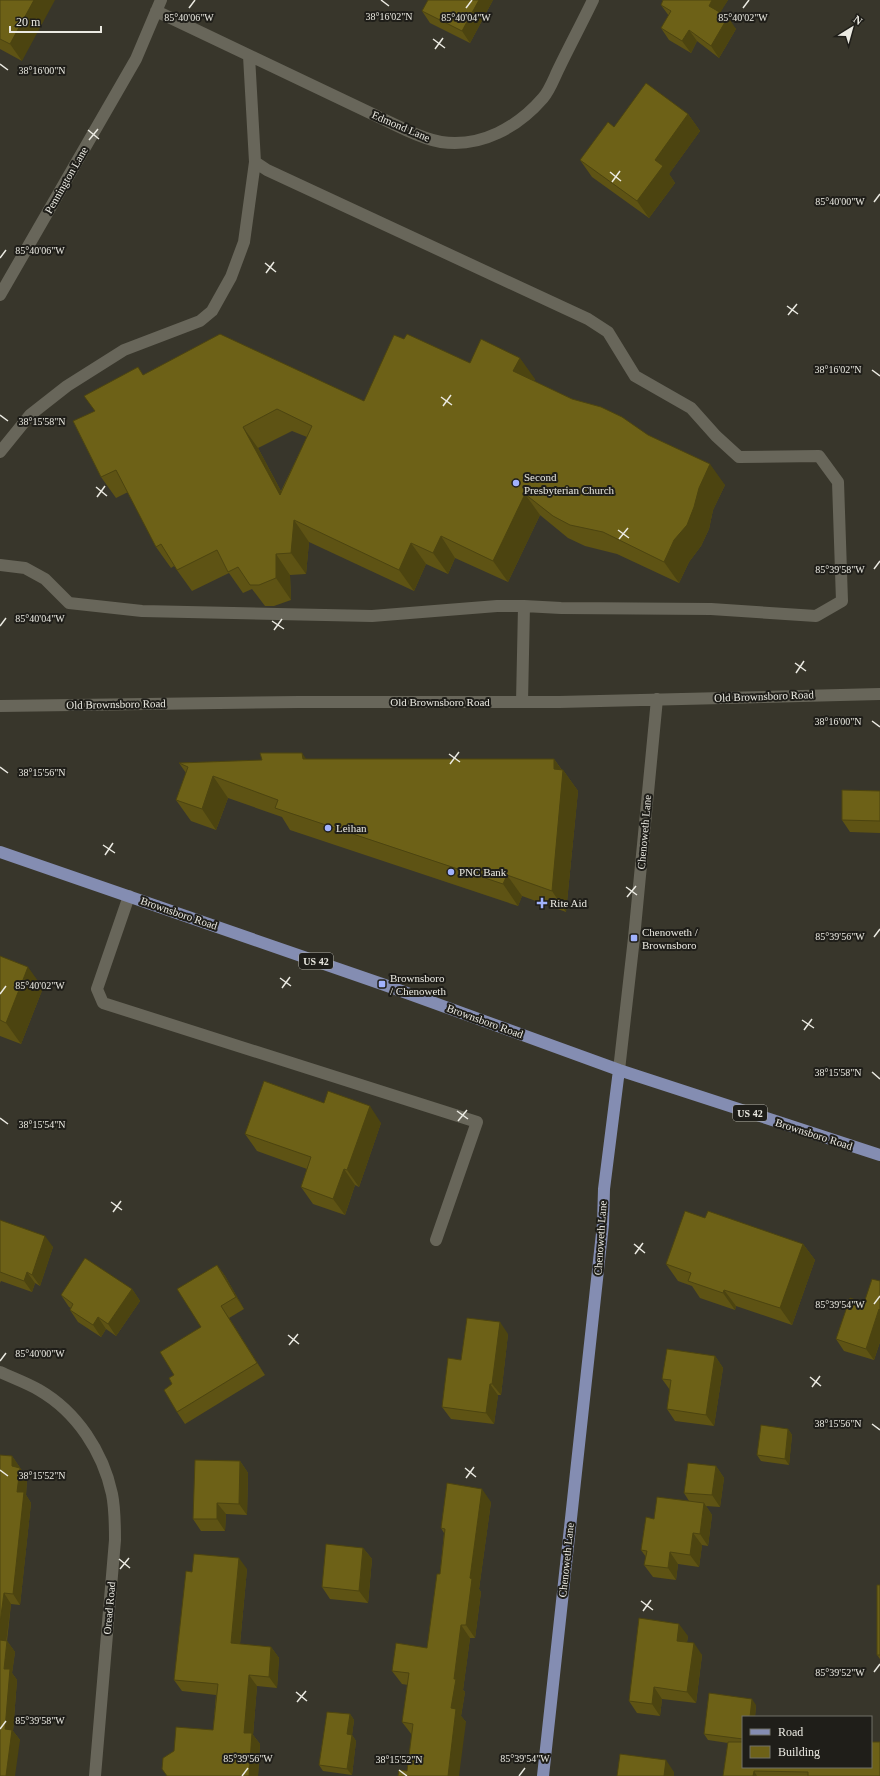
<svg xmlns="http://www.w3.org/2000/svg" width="880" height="1776" font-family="'Times New Roman',serif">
<rect width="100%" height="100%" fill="#38362b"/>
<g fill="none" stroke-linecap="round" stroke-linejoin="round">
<!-- minor -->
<path stroke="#68665a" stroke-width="12" d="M156,11L406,130C417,135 429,140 441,142C481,148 518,127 543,98C550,90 554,78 559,68C570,45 582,23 593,0
M0,295L136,59L161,0
M0,452L30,415L67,386L124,350L200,321L212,311L231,277L244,242L255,162
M0,565L25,568L45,579L69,603L142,611L372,616L497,606H524L561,608L711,609L816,616L842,601L838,482L819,456L739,457L716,436L691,408L635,376L608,332L588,319L267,170L255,162L249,56
M522,702L524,606
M0,706L299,702H559L880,694
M129,896L97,989L103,1003L477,1122L436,1240
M619,1070L634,938L657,699
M0,1372C13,1378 27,1383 39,1390C77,1412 103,1452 112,1494C115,1509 115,1525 115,1540L95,1776"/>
<!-- major -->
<path stroke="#848db2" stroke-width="12" d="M0,852L382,984L619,1070L880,1155
M543,1776L603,1224L604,1189L619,1070"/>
</g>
<!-- wall -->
<path fill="#5e5314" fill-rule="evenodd" d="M0,0L22,61L0,49Z
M493,0L470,43L430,23L422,11Z
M663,0H728L720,12L736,29L719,58L697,41L691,53L669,40L661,28L669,16L661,5Z
M688,114L700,131L669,174L675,183L649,218L592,177L580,160L614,127Z
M404,339L470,363L535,379L534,381L648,435L725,485L713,510L709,529L701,546L689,562L679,583L617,554L585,546L568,538L540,515L508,582L455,558L448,574L426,564L414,591L309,542L306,574L290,575L291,600L274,606H265L252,589L243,593L229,573L192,591L174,566L171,568L156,547L128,492L116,498L101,477L95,411L143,375L364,401ZM292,431L307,437L281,491L258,448Z
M307,759H554L562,770H563L578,791L566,912L522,896L518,906L290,830L282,817L228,798L216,830L191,821L176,800L186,773L179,763Z
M880,791V833L850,832L842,820Z
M0,956L43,988L21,1044L0,1036Z
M324,1103L381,1123L359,1187L355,1185L345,1215L313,1204L301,1187L307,1169L257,1151L245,1134Z
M705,1218L803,1244L815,1260L792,1325L736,1306L735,1310L700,1298L692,1286L678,1281L666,1264Z
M0,1220L53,1247L40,1286L35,1283L32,1292L1,1281L0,1283Z
M217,1265L225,1276L244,1309L229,1318L265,1375L185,1424L177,1412L172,1384L174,1375L201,1327Z
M880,1281V1342L874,1360L844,1351L836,1339Z
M132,1289L140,1301L116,1336L106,1329L101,1337L78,1322L70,1310L71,1308L69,1307L61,1295Z
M508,1334L501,1395H498L494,1424L451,1419L442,1407L461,1360Z
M715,1356L723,1368L714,1426L675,1421L667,1409L670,1390L662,1379Z
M788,1429L792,1435L789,1465L761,1461L757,1455Z
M0,1455L12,1456L27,1478L26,1495L31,1503L20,1605L11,1604L7,1641L15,1652L12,1673L17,1680L13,1731L20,1740L0,1776Z
M240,1461L248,1473L247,1515L226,1514L225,1531H201L193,1519Z
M716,1466L724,1478L720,1507L706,1506L712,1515L708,1546L702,1545L699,1567L678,1564L676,1580L653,1577L644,1565L646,1557L641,1550L654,1519L689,1501L684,1493Z
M491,1502L479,1589L481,1592L475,1638H470L463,1690L465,1692L461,1716L466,1722L407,1771L412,1735L402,1722L408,1685L402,1684L392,1671L427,1648L440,1574L444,1533L441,1528Z
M363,1548L372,1559L368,1603L330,1599L322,1587Z
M247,1569L240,1644L271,1647L279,1658L277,1688L257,1686L253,1735L260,1744L258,1776H167L213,1730L216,1695L182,1691L174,1680L192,1572Z
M880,1585V1659L877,1655Z
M688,1636L687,1642L702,1655L696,1703L662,1699L660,1716L637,1713L629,1701Z
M756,1705L755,1717H743V1767L880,1776H723L728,1743L708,1740L704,1734Z
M350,1714L354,1720L352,1735L356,1741L352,1775L323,1771L319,1765Z"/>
<!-- shaded-wall -->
<path fill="#4c4410" d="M34,0H55L22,61L10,44Z
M479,0H493L470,43L462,31Z
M712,0H728L717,18L709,6Z
M728,17L736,29L719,58L711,46Z
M689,30L697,41L691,53L682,41Z
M688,114L700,131L669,174L675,183L649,218L637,201L655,160Z
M520,358L535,379L528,393L513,371Z
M243,427L258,448L294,516L280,495Z
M710,464L725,485L713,510L709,529L701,546L689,562L679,583L664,562Z
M525,494L540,515L508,582L493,561Z
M294,520L309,542L306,574L291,553Z
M441,536L455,558L448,574L433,553Z
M411,543L426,564L414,591L399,570Z
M276,554L290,575L291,600L276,578Z
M302,753L317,774L303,759Z
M554,759L563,772V770L578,791L566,912L552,891L554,769Z
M213,776L228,798L216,830L202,809Z
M507,875L522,896L518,906L503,884Z
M28,967L43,988L21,1044L6,1023Z
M370,1106L381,1123L359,1187L347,1170Z
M344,1169L355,1185L345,1215L333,1199Z
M45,1236L53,1247L40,1286L32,1275Z
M803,1244L815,1260L792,1325L780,1308Z
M217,1265L225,1276L244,1309L236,1297Z
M27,1272L35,1283L32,1292L24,1281Z
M132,1289L140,1301L116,1336L108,1324Z
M724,1290L736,1306L735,1310L723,1293Z
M221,1306L229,1318L265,1375L257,1363Z
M879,1309L880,1311V1342L874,1360L866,1349Z
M98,1317L106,1329L101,1337L93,1325Z
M500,1322L508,1334L501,1395L492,1384Z
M715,1356L723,1368L714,1426L706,1415Z
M490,1384L498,1395L494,1424L486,1413Z
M788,1429L792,1435L789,1465L785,1459Z
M12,1456L27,1478L26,1495L31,1503L20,1605L13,1594L17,1492L12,1466Z
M240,1461L248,1473L247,1515L239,1504Z
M716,1466L724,1478L720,1507L712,1495Z
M482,1489L491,1502L479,1589L481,1592L475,1638L466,1625L470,1578Z
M217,1503L226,1514L225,1531L217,1519Z
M704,1503L712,1515L708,1546L700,1534Z
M693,1533L702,1545L699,1567L690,1555Z
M363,1548L372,1559L368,1603L359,1591Z
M670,1552L678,1564L676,1580L668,1568Z
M239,1558L247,1569L239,1654L231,1643Z
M4,1593L11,1604L5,1651L0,1643V1623Z
M679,1624L688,1636L685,1653L677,1641Z
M461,1625L470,1638L463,1690L465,1692L461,1716L466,1722L459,1776H448L451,1708L454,1679Z
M7,1641L15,1652L12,1673L17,1680L13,1731L20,1740L15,1776H6L4,1669Z
M694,1643L702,1655L696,1703L687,1692Z
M271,1647L279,1658L277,1688L269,1677Z
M249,1675L257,1686L253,1735L260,1744L258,1776H249L244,1733Z
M654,1687L662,1699L660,1716L652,1704Z
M752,1699L756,1705L755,1717H750Z
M350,1714L354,1720L352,1735L356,1741L352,1775L347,1769V1734Z
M666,1760L674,1772V1776H664Z
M754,1771L757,1776H753Z"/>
<!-- building -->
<path fill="#6d6117" stroke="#4c4410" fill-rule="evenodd" d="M0,0H34L10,44L0,39Z
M428,0H479L462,31L422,11Z
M663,0H712L709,6L728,17L711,46L689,30L682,41L661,28L671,11L661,5Z
M646,83L688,114L655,160L663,166L637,201L580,160L608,122L614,127Z
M220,334L364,401L394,335L404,339L407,334L470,363L481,339L520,358L513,371L572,399L601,407L622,417L648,435L710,464L699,488L694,507L687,525L674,540L664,562L603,532L570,525L553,516L525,494L493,561L441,536L433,553L411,543L399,570L294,520L291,553L276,554V578L259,585H250L238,567L228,572L217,550L177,570L161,544L156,547L116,470L101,477L73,421L95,411L84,396L138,367L143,375ZM277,409L312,426L280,495L243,427Z
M260,753H302L303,759H554V769L563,770L552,891L507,875L503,884L275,808L278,800L213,776L202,809L176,800L188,767L179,763L262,760Z
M842,790L880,791V821L842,820Z
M0,956L28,967L6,1023L0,1020Z
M264,1081L324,1103L328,1091L370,1106L347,1170L344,1169L333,1199L301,1187L311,1157L245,1134Z
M685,1211L705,1218L708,1211L803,1244L780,1308L724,1290L723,1293L688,1281L691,1273L666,1264Z
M0,1220L45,1236L32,1275L27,1272L24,1281L0,1272Z
M85,1258L132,1289L108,1324L98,1317L93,1325L70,1310L73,1304L61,1295Z
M217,1265L236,1297L221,1306L257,1363L177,1412L164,1390L172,1384L169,1378L174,1375L160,1352L201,1327L177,1289Z
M872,1279L880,1281V1310L879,1309L866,1349L836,1339L850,1298L864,1303Z
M467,1318L500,1322L492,1384H490L486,1413L442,1407L448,1358L461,1360Z
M667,1349L715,1356L706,1415L667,1409L671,1380L662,1379Z
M761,1425L788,1429L785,1459L757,1455Z
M0,1455L12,1456V1466L20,1468L17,1492H24L13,1594L4,1593L0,1623Z
M195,1460L240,1461L239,1504L217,1503V1519H193Z
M688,1463L716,1466L712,1495L684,1493Z
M447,1483L482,1489L470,1578L472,1579L466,1625H461L454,1679H456L451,1708L456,1709L448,1776H398L399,1770L407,1771L413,1724L402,1722L409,1673L392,1671L396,1643L427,1648L437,1574H440L445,1529L441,1528Z
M657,1497L704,1503L700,1534L693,1533L690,1555L670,1552L668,1568L644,1565L647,1551L641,1550L646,1517L654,1519Z
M326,1544L363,1548L359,1591L322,1587Z
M194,1554L239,1558L231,1643L271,1647L269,1677L249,1675L244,1733H252L249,1776H167L162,1769L163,1758L174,1751L176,1727L213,1730L218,1684L174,1680L186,1571L192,1572Z
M877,1585H880V1655H877Z
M639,1618L679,1624L677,1641L694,1643L687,1692L654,1687L652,1704L629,1701Z
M0,1640L7,1641L4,1669H10L5,1729L12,1730L6,1776H0Z
M709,1693L752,1699L750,1717H743V1739L704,1734Z
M327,1712L350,1714L347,1734L352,1735L347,1769L319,1765Z
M728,1742H743V1767H871V1742H880V1776H808V1772L754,1771L753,1776H723Z
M620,1754L666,1760L664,1776H617Z"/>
<!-- ticks -->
<path fill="none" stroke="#ebeae2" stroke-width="1.5" d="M381,0L389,6M189,8L195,0M466,8L472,0M743,8L749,0M433,39L445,48M435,49L443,38M0,64L8,70M88,130L99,139M89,140L98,129M610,172L621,181M612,182L620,171M874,202L880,194M0,258L6,250M265,263L276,272M266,273L274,262M787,306L798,314M788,315L797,304M872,370L880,376M441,397L452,405M443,406L451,395M0,415L8,421M96,487L107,496M97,497L105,486M618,530L629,538M619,539L628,528M874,569L880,561M272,621L284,629M0,626L6,618M274,630L282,619M795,663L806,671M796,673L804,661M872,721L880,727M449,754L460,762M450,764L459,752M0,767L8,773M103,845L115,853M105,855L113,843M626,887L637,895M627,897L636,886M874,937L880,929M280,978L291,986M282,988L290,977M0,994L6,986M802,1020L814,1028M804,1030L812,1019M872,1072L880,1079M457,1111L468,1119M0,1118L8,1124M458,1121L467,1110M111,1202L122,1210M113,1212L121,1201M634,1244L645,1253M635,1254L643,1243M874,1304L880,1296M288,1335L299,1344M289,1345L298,1334M0,1361L6,1353M810,1377L821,1386M812,1387L820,1376M872,1424L880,1430M465,1468L476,1477M0,1470L8,1476M466,1478L474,1467M119,1559L130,1568M120,1569L129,1558M641,1601L653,1610M643,1611L651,1600M874,1672L880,1664M296,1692L307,1701M297,1702L306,1691M0,1729L6,1721M399,1770L407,1776M242,1776L248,1768M519,1776L525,1768"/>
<!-- markers -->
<g fill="#a1b2fd" stroke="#1f1e19" stroke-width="1.5">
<circle cx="516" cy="483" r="4"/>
<circle cx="328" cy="828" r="4"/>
<circle cx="451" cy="872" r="4"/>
<path d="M540 897h4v4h4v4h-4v4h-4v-4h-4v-4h4z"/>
<rect x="630" y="934" width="8" height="8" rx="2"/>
<rect x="378" y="980" width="8" height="8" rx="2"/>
</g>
<g text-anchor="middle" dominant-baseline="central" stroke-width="4" stroke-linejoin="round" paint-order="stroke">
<!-- shield labels -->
<g fill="#1f1e19" stroke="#aeada6" stroke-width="1">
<rect x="299" y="953" width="34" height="16" rx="3"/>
<rect x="733" y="1105" width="34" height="16" rx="3"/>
</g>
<g font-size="10" font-weight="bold" fill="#ebeae2">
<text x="316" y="961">US 42</text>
<text x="750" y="1113">US 42</text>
</g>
<!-- street labels -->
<g font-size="11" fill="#ebeae2" stroke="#1f1e19">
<text transform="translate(401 126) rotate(23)">Edmond Lane</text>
<text transform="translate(66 180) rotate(-60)">Pennington Lane</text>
<text transform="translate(764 696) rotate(-2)">Old Brownsboro Road</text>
<text x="440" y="702">Old Brownsboro Road</text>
<text transform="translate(116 704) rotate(-1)">Old Brownsboro Road</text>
<text transform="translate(644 832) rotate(-85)">Chenoweth Lane</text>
<text transform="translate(179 913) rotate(19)">Brownsboro Road</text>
<text transform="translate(485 1021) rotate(20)">Brownsboro Road</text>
<text transform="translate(814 1134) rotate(18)">Brownsboro Road</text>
<text transform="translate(600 1238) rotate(-86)">Chenoweth Lane</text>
<text transform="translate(566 1560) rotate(-84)">Chenoweth Lane</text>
<text transform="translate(109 1608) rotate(-85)">Oread Road</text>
</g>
<!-- poi labels -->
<g font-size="11" fill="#ebeae2" stroke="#1f1e19" text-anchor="start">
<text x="524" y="477">Second<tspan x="524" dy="13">Presbyterian Church</tspan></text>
<text x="336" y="828">Leihan</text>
<text x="459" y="872">PNC Bank</text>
<text x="550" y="903">Rite Aid</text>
<text x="642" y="932">Chenoweth /<tspan x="642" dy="13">Brownsboro</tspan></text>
<text x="390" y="978">Brownsboro<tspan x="390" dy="13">/ Chenoweth</tspan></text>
</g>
</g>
<g font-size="10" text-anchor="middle" fill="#ebeae2" stroke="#1f1e19" stroke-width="4" stroke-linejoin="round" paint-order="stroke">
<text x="389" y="20">38°16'02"N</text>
<text x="189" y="21">85°40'06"W</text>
<text x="466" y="21">85°40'04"W</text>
<text x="743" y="21">85°40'02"W</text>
<text x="42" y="74">38°16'00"N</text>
<text x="840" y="205">85°40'00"W</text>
<text x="40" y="254">85°40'06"W</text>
<text x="838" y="373">38°16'02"N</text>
<text x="42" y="425">38°15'58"N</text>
<text x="840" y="573">85°39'58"W</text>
<text x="40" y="622">85°40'04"W</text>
<text x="838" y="725">38°16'00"N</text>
<text x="42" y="776">38°15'56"N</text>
<text x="840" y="940">85°39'56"W</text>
<text x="40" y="989">85°40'02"W</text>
<text x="838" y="1076">38°15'58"N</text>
<text x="42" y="1128">38°15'54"N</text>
<text x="840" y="1308">85°39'54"W</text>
<text x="40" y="1357">85°40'00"W</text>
<text x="838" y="1427">38°15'56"N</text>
<text x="42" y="1479">38°15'52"N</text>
<text x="840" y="1676">85°39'52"W</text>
<text x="40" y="1724">85°39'58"W</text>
<text x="248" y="1762">85°39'56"W</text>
<text x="525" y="1762">85°39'54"W</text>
<text x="399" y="1763">38°15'52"N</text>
</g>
<!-- legend -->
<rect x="742" y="1716" width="130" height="52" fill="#1f1e19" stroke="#717069"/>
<rect x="750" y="1729" width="20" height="6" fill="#848db2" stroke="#717069"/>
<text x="778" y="1736" font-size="12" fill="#ebeae2">Road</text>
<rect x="750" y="1746" width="20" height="12" fill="#6d6117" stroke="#717069"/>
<text x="778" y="1756" font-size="12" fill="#ebeae2">Building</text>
<!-- north arrow -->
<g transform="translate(852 28) rotate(37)" stroke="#1f1e19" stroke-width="3" paint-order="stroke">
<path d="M0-3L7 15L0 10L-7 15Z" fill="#ebeae2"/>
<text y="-6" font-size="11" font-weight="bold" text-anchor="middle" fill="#ebeae2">N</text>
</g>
<!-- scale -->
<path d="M10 26v6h91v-6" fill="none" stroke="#ebeae2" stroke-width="2"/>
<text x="16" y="26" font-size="12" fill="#ebeae2" stroke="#1f1e19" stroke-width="3" paint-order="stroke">20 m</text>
</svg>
